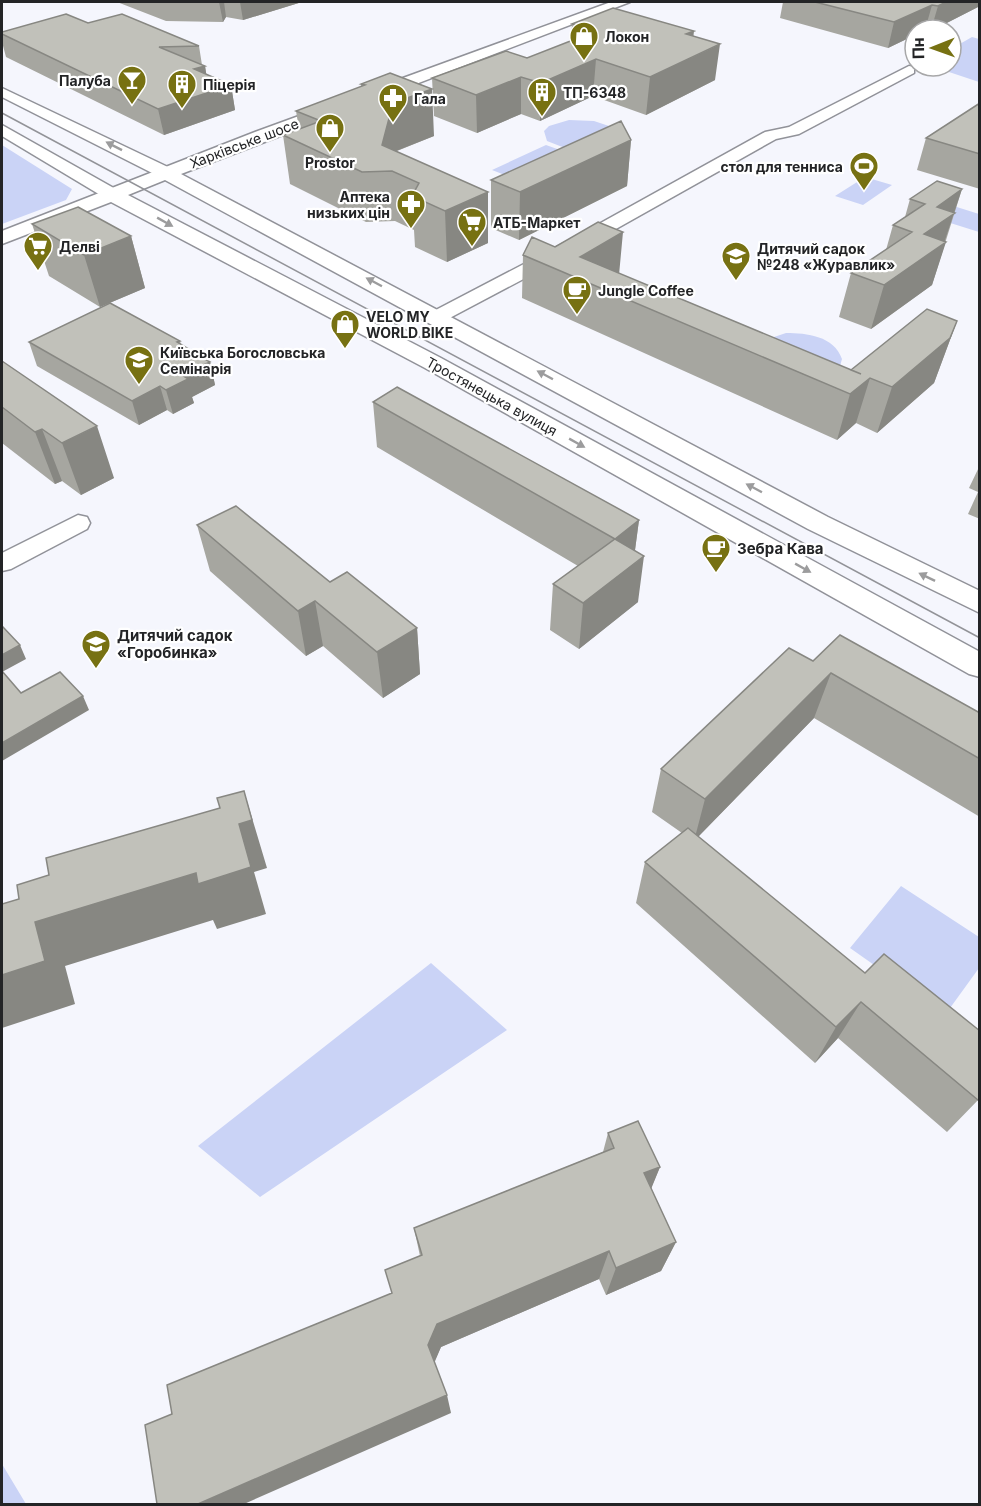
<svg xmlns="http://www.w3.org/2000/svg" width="981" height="1506" font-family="Inter,sans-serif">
<rect width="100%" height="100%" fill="#f5f6fd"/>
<!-- green -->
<path fill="#cad3f6" d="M972,37L979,39V82L931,66H951V49Z
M569,120L594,121L612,127L565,148L547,141L544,131L549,126Z
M2,145L72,189L66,200L2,224Z
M546,145L574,155L520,181L492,170Z
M865,177L892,185L863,205L835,196Z
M944,203L979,214V232L928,216Z
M786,333C807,333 834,336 842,359L840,366L765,340Z
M901,886L979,937V968L945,1015L850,948Z
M431,963L507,1030L260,1197L198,1146Z
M2,1464L26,1504H2Z"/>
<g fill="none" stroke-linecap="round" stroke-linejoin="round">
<!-- minor casing -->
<g stroke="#919299" stroke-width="3">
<path id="minor" d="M909,66L914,67V73L799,134L776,139L582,248L444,321H430L427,317L430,313L570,240L765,132L789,127Z
M2,88L172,169L174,173L166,178L160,177L2,97Z
M2,125L119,191L122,195L119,199H107L2,136Z
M78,515L87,517L90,523L87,529L11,569L2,571V553Z"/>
</g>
<!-- major casing -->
<g stroke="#919299" stroke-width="3">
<path id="major" d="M611,2H630L181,174L828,517L980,591V613L808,529L165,180L128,195L441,358L980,652V677L969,674L425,368L111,202L2,244V231L255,132Z"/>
</g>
<!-- minor -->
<use href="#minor" fill="#fff" fill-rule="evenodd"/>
<!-- major -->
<use href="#major" fill="#fff" fill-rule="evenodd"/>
<!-- tram -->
<path stroke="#929398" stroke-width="1.5" d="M2,113L980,638"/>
</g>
<!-- wall -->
<path fill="#a6a6a0" d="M117,2H302L243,20L226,17L223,22L166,21Z
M783,2H980V6L933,30H915V35L888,48L780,18Z
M88,23L199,46L202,65L205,66L206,74L231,85L235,110L164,135L6,57L2,42V32Z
M572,24L694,36L715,80L646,115L593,96L540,121L521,114L477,133L434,116L432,78L527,58L571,41Z
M390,73L434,136L397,151L488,243L447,262L415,247L414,230L395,221L366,222L290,184L283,135L299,129L296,111L361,87V84Z
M980,103V189L917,170L926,138Z
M631,140L627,186L519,240L491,228V180Z
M962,189L932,285L871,329L839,317L851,273L886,250L893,225L905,217L910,199Z
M32,224L131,236L145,288L100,307L49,276Z
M523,255L619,274L851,370L957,321L934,383L877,433L856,423L837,440L522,298Z
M180,341L181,345L210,362L215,385L192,397L194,403L173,414L167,410L139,425L37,366L29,342Z
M2,361L114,478L81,495L62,481L55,484L2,443Z
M373,402L639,520L635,550L638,602L579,649L550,630L553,584L578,566L377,447Z
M980,465V519L968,514L978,492L969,488Z
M197,525L330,582L417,628L420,674L383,698L323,646L306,656L210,571Z
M813,661L980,713V817L814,718L698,837L980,1098L947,1132L838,1038L815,1063L636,903L645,862L682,833L652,812L661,769Z
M608,1133L660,1167L651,1188L676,1242L661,1271L606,1295L599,1279L441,1347L434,1362L451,1413L392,1293L420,1256L414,1228L603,1152Z"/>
<!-- shaded-wall -->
<path fill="#878782" d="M219,2H224L226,17L223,22Z
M240,2H302L243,20Z
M946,2H980V6L933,30H931L938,6Z
M932,5L925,30H915V35L888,48L894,22Z
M694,31L691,58L720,44L715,80L646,115L650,77L686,34Z
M596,59L593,96L540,121L541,83Z
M205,66L209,91L194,69Z
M521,77V114L477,133L476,95Z
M231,85L235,110L164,135L158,109Z
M432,89L434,136L396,151L382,145L393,103Z
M631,140L627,186L519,240L520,192Z
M962,189L944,243L946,242L932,285L871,329L884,285L937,207Z
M488,192V243L447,262L445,211Z
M623,232L619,275L580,257Z
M131,236L145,288L100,307L84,255Z
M957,321L934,383L877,433L892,387Z
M210,362L215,385L192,397L194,403L173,414L166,390L182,375Z
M870,378L856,423L837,440L850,394Z
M160,386L167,410L139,425L132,401Z
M97,426L114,478L81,495L62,443Z
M42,429L62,481L55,484L35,432Z
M639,520L633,565L644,556L638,602L579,649L583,603L615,539Z
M315,601L323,646L306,656L298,611Z
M417,628L420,674L383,698L377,652Z
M20,645L26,659L2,672V655Z
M831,673L814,718L694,841L705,799Z
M83,696L89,710L2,761V743Z
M244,791L267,868L254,872L266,914L217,929L213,920L65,966L75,1004L2,1028V975L35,922L239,824Z
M861,1002L838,1038L815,1063L836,1027Z
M660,1167L647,1199L644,1173Z
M676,1242L661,1271L606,1295L616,1268Z
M609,1251L599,1279L441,1347L433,1366L428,1345L437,1324Z
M447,1395L451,1413L244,1504H198Z"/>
<!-- building -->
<path fill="#c1c1ba" stroke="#878782" stroke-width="1.5" d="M815,2H946L938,6L932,5L894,22Z
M613,8L694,31L686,34L720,44L650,77L596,59L541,83L521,77L476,95L432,78L506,51L527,58L596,31L572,24Z
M66,14L88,23L122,14L199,46L159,47L205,66L194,69L231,85L158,109L2,34V32Z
M390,73L432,89L393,103L382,145L488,192L445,211L412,196L419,183L392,171L362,172L283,135L321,121L296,111L365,85L361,84Z
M980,103V154L926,138Z
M621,121L631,140L520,192L491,180Z
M937,181L962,189L937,207L955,213L924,234L946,242L884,285L851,273L912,232L893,225L925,204L910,199Z
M78,207L131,236L84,255L32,224Z
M598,222L623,232L580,257L861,374L851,370L927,309L957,321L950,338L892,387L870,378L850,394L523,255L532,237L555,247Z
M110,303L180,341L177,342L210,362L182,375L188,379L166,390L160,386L132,401L29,342Z
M2,361L97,426L62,443L42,429L35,432L2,407Z
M397,387L639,520L615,539L373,402Z
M236,506L330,582L347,572L417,628L377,652L315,601L298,611L197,525Z
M615,539L644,556L583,603L553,584Z
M3,627L20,645L2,655V628Z
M840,635L980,713V759L831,673L705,799L661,769L789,648L813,661Z
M2,671L21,693L60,672L83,696L2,743Z
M244,791L252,820L239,824L251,867L198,884L196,873L35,922L45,961L2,975V904L19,899L17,885L49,875L46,858L220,808L217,798Z
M688,828L865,973L884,954L980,1031V1098L978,1100L861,1002L836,1027L645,862Z
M638,1121L660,1167L644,1173L676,1242L616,1268L609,1251L437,1324L428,1345L447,1395L198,1504H157L145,1425L172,1414L167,1385L392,1293L385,1270L422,1255L414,1228L614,1148L608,1133Z"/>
<!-- one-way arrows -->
<defs><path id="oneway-solid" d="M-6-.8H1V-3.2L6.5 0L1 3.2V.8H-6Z" transform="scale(1.5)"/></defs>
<g fill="#9c9c9d">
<use href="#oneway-solid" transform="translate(114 146) rotate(-153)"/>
<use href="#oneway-solid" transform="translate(165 222) rotate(29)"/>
<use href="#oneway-solid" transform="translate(374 282) rotate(-152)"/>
<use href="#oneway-solid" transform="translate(545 375) rotate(-152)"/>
<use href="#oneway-solid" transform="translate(577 443) rotate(29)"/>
<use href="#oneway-solid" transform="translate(754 488) rotate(-152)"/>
<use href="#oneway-solid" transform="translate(803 568) rotate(29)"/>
<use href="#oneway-solid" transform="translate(927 577) rotate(-154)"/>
</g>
<!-- icons -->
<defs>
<g id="shop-pin" transform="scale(1.5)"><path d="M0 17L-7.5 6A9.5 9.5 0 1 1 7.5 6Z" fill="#777112" stroke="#fff"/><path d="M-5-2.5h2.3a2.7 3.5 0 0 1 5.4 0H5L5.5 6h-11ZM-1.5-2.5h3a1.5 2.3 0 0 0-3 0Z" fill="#fff"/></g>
<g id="bar-pin" transform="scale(1.5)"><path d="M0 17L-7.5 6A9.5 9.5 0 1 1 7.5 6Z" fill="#777112" stroke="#fff"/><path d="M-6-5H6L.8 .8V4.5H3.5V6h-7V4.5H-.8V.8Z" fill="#fff"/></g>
<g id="building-pin" transform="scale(1.5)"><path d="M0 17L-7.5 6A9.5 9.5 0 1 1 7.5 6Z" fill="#777112" stroke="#fff"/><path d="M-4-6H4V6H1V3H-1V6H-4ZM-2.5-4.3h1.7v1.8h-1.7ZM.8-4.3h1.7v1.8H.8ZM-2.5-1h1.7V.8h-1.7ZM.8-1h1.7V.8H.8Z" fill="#fff"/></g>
<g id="pharmacy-pin" transform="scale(1.5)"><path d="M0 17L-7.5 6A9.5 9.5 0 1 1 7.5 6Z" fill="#777112" stroke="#fff"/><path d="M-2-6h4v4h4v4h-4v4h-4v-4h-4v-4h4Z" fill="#fff"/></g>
<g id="stadium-pin" transform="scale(1.5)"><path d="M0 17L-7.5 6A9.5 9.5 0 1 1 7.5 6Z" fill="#777112" stroke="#fff"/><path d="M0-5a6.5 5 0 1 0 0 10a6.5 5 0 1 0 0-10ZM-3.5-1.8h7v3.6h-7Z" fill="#fff"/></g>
<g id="supermarket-pin" transform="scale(1.5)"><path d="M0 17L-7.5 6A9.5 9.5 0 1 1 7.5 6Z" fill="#777112" stroke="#fff"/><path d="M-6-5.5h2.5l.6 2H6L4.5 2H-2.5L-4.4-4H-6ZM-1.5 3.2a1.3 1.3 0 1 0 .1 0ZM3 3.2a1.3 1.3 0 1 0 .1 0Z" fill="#fff"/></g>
<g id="school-pin" transform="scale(1.5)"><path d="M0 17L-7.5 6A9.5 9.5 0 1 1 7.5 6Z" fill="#777112" stroke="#fff"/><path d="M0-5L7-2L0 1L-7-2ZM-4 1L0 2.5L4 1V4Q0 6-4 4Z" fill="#fff"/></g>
<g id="cafe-pin" transform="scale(1.5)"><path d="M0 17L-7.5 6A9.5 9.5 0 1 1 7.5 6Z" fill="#777112" stroke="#fff"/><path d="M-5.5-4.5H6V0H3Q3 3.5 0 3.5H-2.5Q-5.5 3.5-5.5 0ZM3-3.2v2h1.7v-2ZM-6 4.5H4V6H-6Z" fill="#fff"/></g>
<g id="university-pin" transform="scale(1.5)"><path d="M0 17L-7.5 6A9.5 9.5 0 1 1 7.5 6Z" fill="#777112" stroke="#fff"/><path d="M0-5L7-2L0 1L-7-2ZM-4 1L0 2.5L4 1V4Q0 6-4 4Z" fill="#fff"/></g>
</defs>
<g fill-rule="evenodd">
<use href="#shop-pin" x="584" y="36"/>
<use href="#bar-pin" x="132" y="80"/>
<use href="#building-pin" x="182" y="84"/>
<use href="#building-pin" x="542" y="92"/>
<use href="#pharmacy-pin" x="393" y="98"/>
<use href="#shop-pin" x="330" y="128"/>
<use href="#stadium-pin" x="864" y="166"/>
<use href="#pharmacy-pin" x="411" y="204"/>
<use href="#supermarket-pin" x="472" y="222"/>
<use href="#supermarket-pin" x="38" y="246"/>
<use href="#school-pin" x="736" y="256"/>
<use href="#cafe-pin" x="577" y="290"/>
<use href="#shop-pin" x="345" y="324"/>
<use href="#university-pin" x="139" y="360"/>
<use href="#cafe-pin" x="716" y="548"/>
<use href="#school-pin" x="96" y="644"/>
</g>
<g text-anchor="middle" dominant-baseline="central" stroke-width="4.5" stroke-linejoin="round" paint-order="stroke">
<!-- far-poi labels -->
<g font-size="14" font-weight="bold" fill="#232426" stroke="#fff" text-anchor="start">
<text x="605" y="36">Локон</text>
<text x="111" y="80" text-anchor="end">Палуба</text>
<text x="203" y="84">Піцерія</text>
<text x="563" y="92">ТП-6348</text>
<text x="414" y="98">Гала</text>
<text x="330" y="162" text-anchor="middle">Prostor</text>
<text x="843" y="166" text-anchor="end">стол для тенниса</text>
<text x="390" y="196" text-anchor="end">Аптека<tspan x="390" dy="16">низьких цін</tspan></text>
<text x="493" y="222">АТБ-Маркет</text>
<text x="59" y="246">Делві</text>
<text x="757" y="248">Дитячий садок<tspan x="757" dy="16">№248 «Журавлик»</tspan></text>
<text x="598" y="290">Jungle Coffee</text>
<text x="366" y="316">VELO MY<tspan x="366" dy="16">WORLD BIKE</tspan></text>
<text x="160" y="352">Київська Богословська<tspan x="160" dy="16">Семінарія</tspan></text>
</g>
<!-- far-street labels -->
<g font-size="14" fill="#232426" stroke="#fff">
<text transform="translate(244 143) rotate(-21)">Харківське шосе</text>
<text transform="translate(492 396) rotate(29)">Тростянецька вулиця</text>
</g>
<!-- poi labels -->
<g font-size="15" font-weight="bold" fill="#232426" stroke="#fff" text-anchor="start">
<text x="737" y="548">Зебра Кава</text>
<text x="117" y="635">Дитячий садок<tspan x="117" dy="17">«Горобинка»</tspan></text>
</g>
</g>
<!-- border -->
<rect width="981" height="1506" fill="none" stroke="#232426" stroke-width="6"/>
<!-- north arrow -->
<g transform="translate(933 48) rotate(269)"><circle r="28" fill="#ffffff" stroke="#a7a7a8" stroke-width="1.5"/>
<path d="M0-4.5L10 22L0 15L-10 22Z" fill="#777112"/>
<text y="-9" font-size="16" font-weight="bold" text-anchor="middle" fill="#232426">Пн</text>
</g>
</svg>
